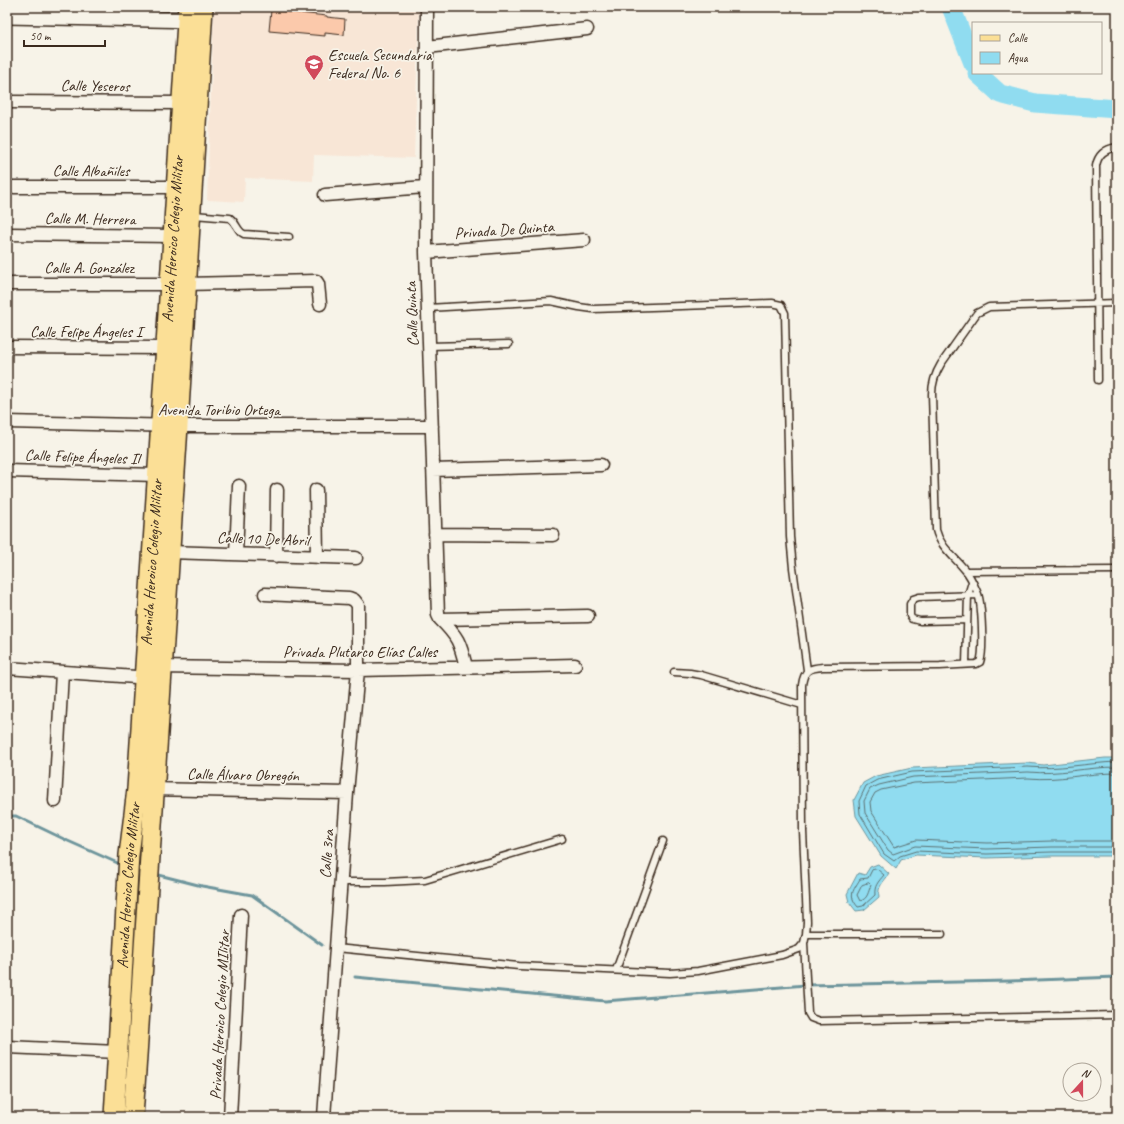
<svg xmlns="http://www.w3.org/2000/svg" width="1124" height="1124" font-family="Caveat,sans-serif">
<rect width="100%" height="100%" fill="#f7f3e8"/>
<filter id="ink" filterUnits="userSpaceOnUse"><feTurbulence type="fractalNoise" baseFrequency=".025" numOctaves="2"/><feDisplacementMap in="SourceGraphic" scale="8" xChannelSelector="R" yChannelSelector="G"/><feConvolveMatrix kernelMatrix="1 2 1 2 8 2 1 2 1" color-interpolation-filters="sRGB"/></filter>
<g filter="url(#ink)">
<!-- built -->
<path fill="#f8e6d6" d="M214,7H419L414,158L314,155L313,181L245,178L244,202L207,200Z"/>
<!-- water -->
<path fill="#90dcf0" stroke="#6e959c" d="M1105,758H1117V856H1052L987,858L916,855L901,860L896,869L881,856L856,816L854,800L863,783L876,776L912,768L1028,763L1043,765Z
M878,864L889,874C884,882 877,886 879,897L864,910L856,911L849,902L847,894L858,873L865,875L870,867Z"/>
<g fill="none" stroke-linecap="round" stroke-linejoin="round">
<!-- shore -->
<path stroke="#5d7172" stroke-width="1" d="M1117,762C1087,763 1058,770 1028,767L912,772L877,780L866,786L859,801L860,814L884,854L894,861L900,856L916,851L987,854L1052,852H1117
M1117,767C1087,767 1058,775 1028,772L913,777L879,785L870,789L864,801L865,813L888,850L893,854L915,846L987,849L1052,847H1117
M1117,773C1087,773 1058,781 1028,778L914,783L881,790L875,793L870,802L871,811L894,847L916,840L987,843L1052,841H1117
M877,869L884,875C878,882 874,886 875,895L863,906L858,907C848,895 853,891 860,879L868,878L872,870Z
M869,883L871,885C868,892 868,899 860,901L857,895L862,885Z"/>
<!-- stream -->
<path stroke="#6e959c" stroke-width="3" d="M7,816H16L68,841L122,865
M155,874L202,886L252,895L322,945
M355,977L605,1001L806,985L1009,981L1117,977"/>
<!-- river -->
<path stroke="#90dcf0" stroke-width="19" d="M951,7L973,63
M977,73L1000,94L1035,103L1117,109"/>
</g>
<!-- building -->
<path fill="#fbc9ab" stroke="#3b2a1e" d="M271,10L327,16V17L345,19L344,35L325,33V36L269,31Z"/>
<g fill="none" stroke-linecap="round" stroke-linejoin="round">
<!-- service casing -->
<g stroke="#3b2a1e" stroke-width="9">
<path id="service" d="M194,215L230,218C237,223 237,231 244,234L289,237
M428,308L551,301L579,307L593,309L772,303L781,305L785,313L790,537L793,568L807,670
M429,346L509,344
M1098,380L1096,166C1098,154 1105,149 1117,147
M966,571L1117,570
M966,620L920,621L912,619L910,616V604L913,599L919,597L978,595
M966,664L968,595L972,582
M674,672L690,673L701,675L802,705
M341,882H385L425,880L562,839
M806,934H942
M804,943L808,1013L811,1018L819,1021L1117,1015
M336,948L519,966L670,973L698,971L782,955L799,949L804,943L806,934L807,922L803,831L802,685C804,670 809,668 823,667L940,666L976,664L980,662C984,652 982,605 978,594C975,587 971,576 965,570C955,557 940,547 936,530L932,394C932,383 935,374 941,364L977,313L989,307L1117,303
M616,970L663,841"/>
</g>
<!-- minor casing -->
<g stroke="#3b2a1e" stroke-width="15">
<path id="minor" d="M427,7L426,252L438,615L440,619
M427,47L587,29
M7,102L182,103
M7,187H176
M325,195L425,187
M7,234L173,236
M426,252L584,240
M7,284H170
M186,284L316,281L318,284L320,304
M7,347L165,348
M7,422L178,426H432
M433,470L601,465
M7,471L157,475
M316,490L317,557
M435,534L553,535
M169,552L356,558
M236,554L239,486
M276,556L277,490
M265,594L349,598L354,600L358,605V670L347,793L324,1117
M440,619L588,616
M440,619C458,637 460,642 466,667
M156,667L358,670L575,665
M7,668L150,678
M149,789L347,793
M55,801L62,672
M7,1047L117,1052
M230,1117L241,915"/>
</g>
<!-- tertiary casing -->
<g stroke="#3b2a1e" stroke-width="18">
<path id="tertiary" d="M7,16L198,20"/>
</g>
<!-- primary casing -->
<g stroke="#3b2a1e" stroke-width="22">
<g id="primary">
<path id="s1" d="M114,1117L129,855L137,789L188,7"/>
<path d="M133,1117L178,426L203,7"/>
</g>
</g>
<!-- service -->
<use href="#service" stroke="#f7f3e8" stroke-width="6"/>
<!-- minor -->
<use href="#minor" stroke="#f7f3e8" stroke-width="12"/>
<!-- tertiary -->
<use href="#tertiary" stroke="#f7f3e8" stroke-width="15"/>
<!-- primary -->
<use href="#primary" stroke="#fbdf96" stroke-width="19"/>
</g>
</g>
<!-- icons -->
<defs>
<g id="school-pin" transform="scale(1)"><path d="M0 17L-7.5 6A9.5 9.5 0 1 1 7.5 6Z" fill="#d1495b" stroke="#f7f3e8"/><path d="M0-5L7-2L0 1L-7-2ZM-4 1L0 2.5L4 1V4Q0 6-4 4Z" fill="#fff"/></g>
</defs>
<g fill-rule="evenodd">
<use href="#school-pin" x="314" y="64"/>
</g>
<g text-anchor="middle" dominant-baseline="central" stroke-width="3.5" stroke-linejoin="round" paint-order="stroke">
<!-- poi labels -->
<g font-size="16" fill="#3b2a1e" stroke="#f7f3e8" text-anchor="start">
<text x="328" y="55">Escuela Secundaria<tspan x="328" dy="18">Federal No. 6</tspan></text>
</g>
<!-- street labels -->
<g font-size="16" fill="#3b2a1e" stroke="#f7f3e8">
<text transform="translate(95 86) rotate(1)">Calle Yeseros</text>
<text x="91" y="171">Calle Albañiles</text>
<text transform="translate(90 219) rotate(1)">Calle M. Herrera</text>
<text transform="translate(504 230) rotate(-4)">Privada De Quinta</text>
<text stroke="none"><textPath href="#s1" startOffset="880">Avenida Heroico Colegio Militar</textPath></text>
<text x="89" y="268">Calle A. González</text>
<text transform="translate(412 314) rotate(-92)">Calle Quinta</text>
<text x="86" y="332">Calle Felipe Ángeles I</text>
<text x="219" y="410">Avenida Toribio Ortega</text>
<text transform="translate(82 457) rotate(2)">Calle Felipe Ángeles Il</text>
<text transform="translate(263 539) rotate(2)">Calle 10 De Abril</text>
<text stroke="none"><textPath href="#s1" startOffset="556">Avenida Heroico Colegio Militar</textPath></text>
<text x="360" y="652">Privada Plutarco Elías Calles</text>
<text transform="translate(243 775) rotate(1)">Calle Álvaro Obregón</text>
<text transform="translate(327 854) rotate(-86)">Calle 3ra</text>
<text stroke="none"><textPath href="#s1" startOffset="232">Avenida Heroico Colegio Militar</textPath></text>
<text transform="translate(220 1015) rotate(-87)">Privada Heroico Colegio MIlitar</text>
</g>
</g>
<!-- margin -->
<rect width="1124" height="1124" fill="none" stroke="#f7f3e8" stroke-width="24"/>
<rect x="12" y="12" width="1100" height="1100" fill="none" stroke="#3b2a1e" stroke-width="1.5" filter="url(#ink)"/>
<!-- legend -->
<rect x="972" y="22" width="130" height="52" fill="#f7f3e8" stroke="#aca397"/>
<rect x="980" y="35" width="20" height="6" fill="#fbdf96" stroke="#aca397"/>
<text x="1008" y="42" font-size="12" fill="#3b2a1e">Calle</text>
<rect x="980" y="52" width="20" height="12" fill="#90dcf0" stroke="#aca397"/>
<text x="1008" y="62" font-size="12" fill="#3b2a1e">Agua</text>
<!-- north arrow -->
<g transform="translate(1082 1082) rotate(21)"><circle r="19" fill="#f7f3e8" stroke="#aca397"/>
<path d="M0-3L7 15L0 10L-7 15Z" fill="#d1495b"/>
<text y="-6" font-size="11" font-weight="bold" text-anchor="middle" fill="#3b2a1e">N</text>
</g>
<!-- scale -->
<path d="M24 40v6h81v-6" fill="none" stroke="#3b2a1e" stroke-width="2"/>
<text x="30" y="40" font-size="12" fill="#3b2a1e" stroke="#f7f3e8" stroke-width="3" paint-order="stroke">50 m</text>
</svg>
